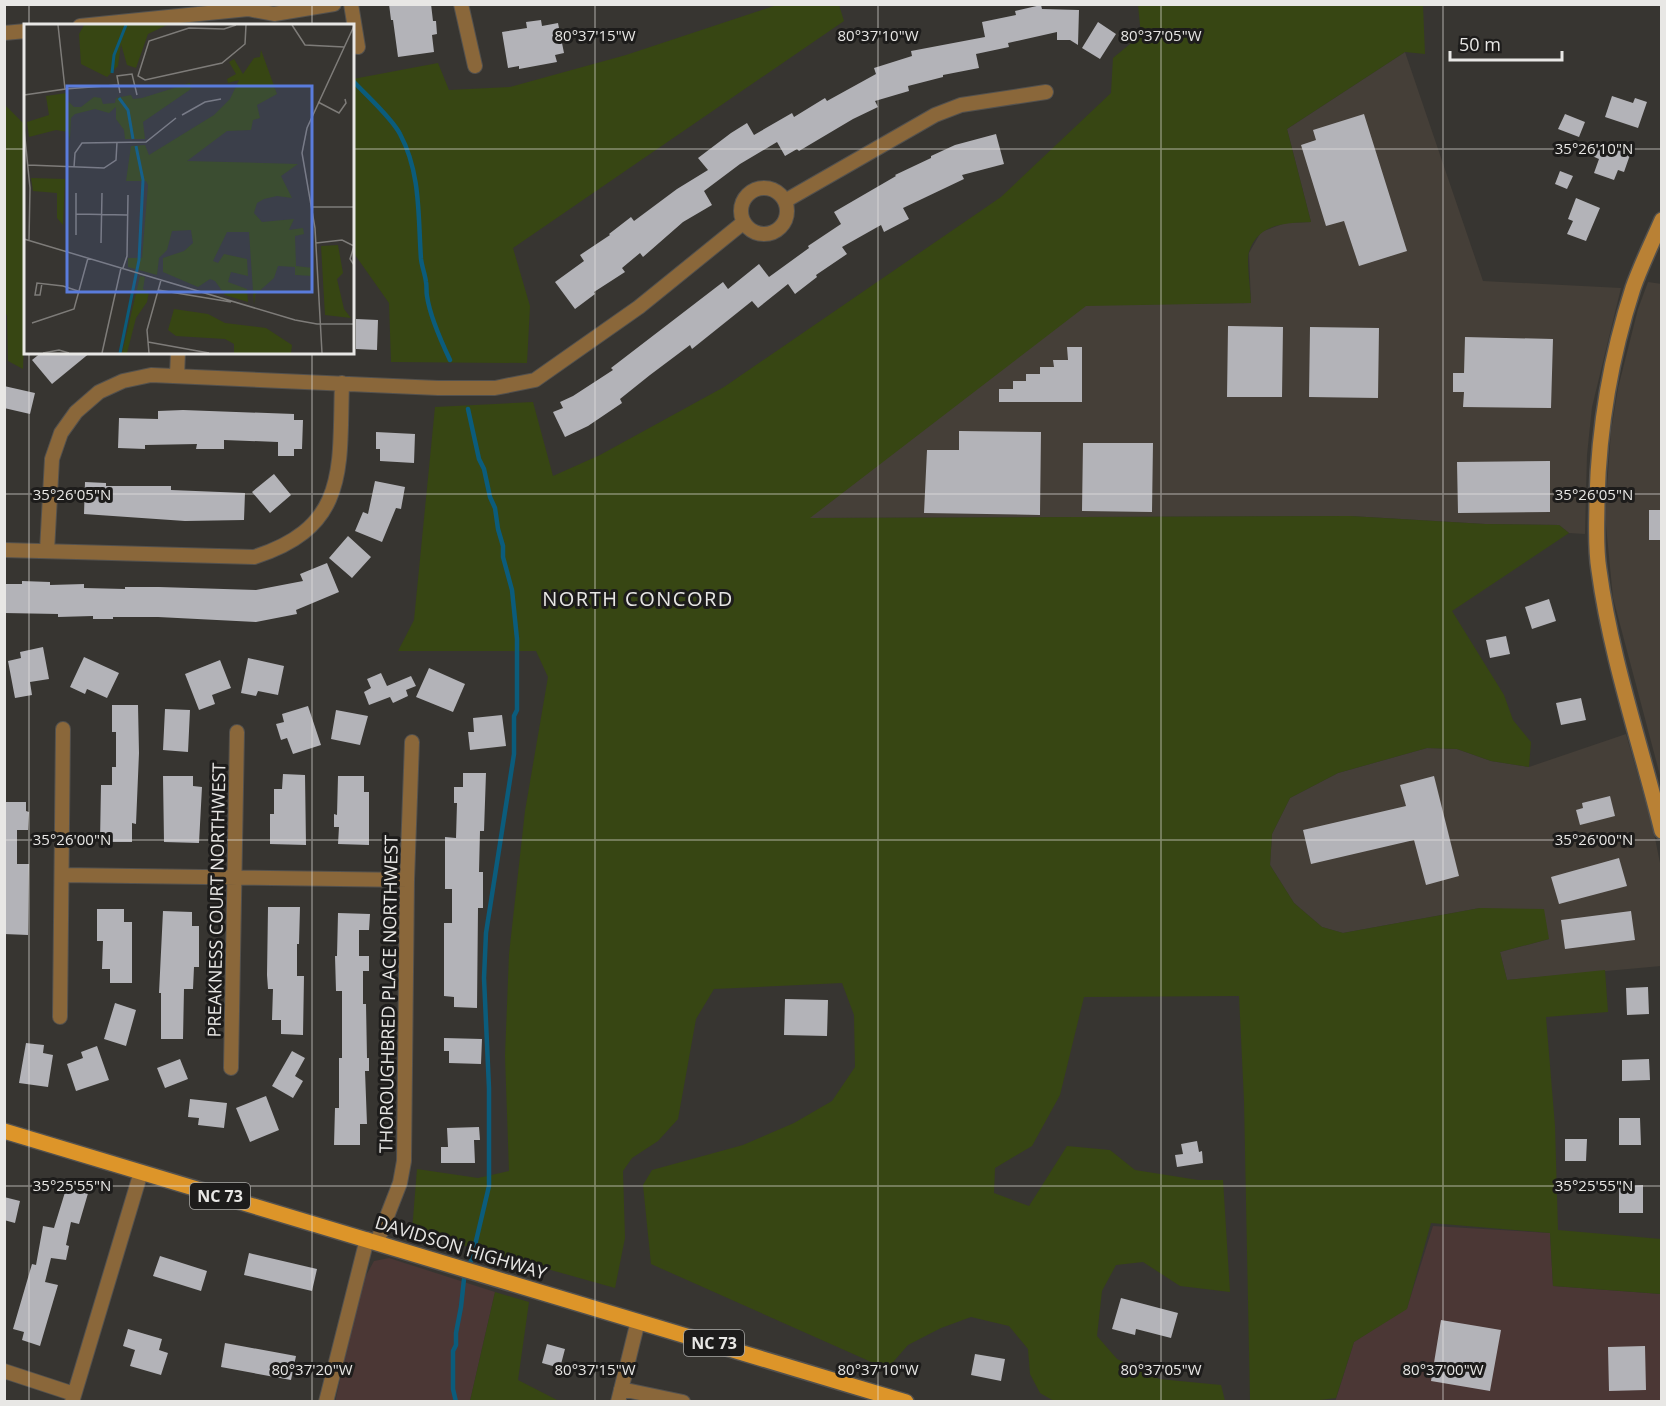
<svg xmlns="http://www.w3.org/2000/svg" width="1666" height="1406" font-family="'Open Sans',sans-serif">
<rect width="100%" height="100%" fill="#373531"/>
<!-- commercial -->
<path fill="#4b3735" d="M1433,1226L1550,1233L1553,1286L1661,1294V1401L1335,1402L1354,1342L1407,1308Z
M389,1258L495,1292L470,1401L335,1402L362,1283L374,1261Z"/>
<!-- built -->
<path fill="#453f38" d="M1405,52L1483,281L1621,288L1592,407L1587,455L1585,534L1569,533L1559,525L1485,524L1350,516L809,518L1086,305L1251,303L1249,253L1261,232L1285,223L1311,222L1287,129Z
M1648,282L1662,284L1661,779L1613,598L1605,515L1611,431L1618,388L1638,309Z
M1626,734L1653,828L1661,868V966L1507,980L1500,952L1549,939L1480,908L1343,933L1322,927L1294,903L1270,865L1272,834L1290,798L1338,773L1427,748L1457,749L1491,761L1529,767Z"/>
<!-- green -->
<path fill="#374613" d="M777,5H839L844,21L513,248L530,306L527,363L391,362L389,303L353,252V79L438,63L449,90L510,87L626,55Z
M1138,5H1423L1425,54L1405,52L1287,129L1311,222C1286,223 1258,223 1249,252C1246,261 1251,292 1251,303L1086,306L810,518L1350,516L1485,524L1559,525L1569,533L1452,611L1504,695L1513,720L1531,742L1529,767L1491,761L1457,749L1427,748L1338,773L1290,798L1272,834L1270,865L1294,903L1322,927L1343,933L1480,908L1544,909L1549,939L1500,952L1507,980L1605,970L1608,1012L1546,1017L1555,1126L1558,1230L1661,1239V1294L1553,1286L1550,1233L1431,1223L1407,1309L1354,1342L1336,1398L1304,1402L1250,1401L1244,1100L1239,996L1084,997L1060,1095L1032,1146L995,1168L994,1193L1029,1206L1067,1146L1110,1150L1135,1170L1198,1180H1223L1230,1292L1180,1286L1143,1262L1116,1265L1102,1291L1097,1336L1117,1359L1159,1379L1221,1385L1225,1401H1054L1040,1393L1030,1374L1028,1349L1009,1326L971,1317L941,1328L908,1345L887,1369L651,1264L643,1185L652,1170L743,1145L794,1123L832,1101L855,1067L854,1015L842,983L714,989L696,1019L678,1119L658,1141L632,1158L623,1171L625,1238L615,1288L412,1231L417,1169L478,1178L509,1171L505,1056L509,954L525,811L548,677L536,651H398L414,620L435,407L533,402L553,476L600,455L724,387L1001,197L1111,93L1113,58L1141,35Z
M4,104L25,125L26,286L23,369L8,361L7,315L5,314Z
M495,1292L529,1302L518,1380L559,1401H470Z"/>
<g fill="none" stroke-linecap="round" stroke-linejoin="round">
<!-- stream -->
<path stroke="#0b5c7c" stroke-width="4.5" d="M354,82C367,96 392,118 400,134C421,173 418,217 421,259C422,267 425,274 426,282C427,286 426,291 427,296C430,317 441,341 450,360
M456,1402L453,1389V1351L456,1345V1333L461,1307L464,1279L472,1258L489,1186V1088L484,978L486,933L514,754V716L517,710V639L512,590L503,557V546L498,529L495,508L490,497L484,469L479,459L468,409"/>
</g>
<!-- building -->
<path fill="#b3b3b8" d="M389,4H431L433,21H436L437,34L432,35L434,52L398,57L393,20H391Z
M1041,5L1042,9L1079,10L1078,45L1070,40H1057V32L1008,43L1009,47L976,54L979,68L943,75V77L908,86L909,91L875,101L878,107L853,119L799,151L797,149L785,156L777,142L740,164L704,191L712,205L683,222L643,257L640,253L622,268L625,272L594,292L595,294L575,309L555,282L584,261L580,255L610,235L609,234L631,217L634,221L677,189L708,170L698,158L731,133L747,123L754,135L792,113L794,117L825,98L827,101L876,74L874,68L912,56L911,51L985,37L982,22L1016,15L1015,11Z
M541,20L542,26L558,23L564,53L555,55L557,62L519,69V66L508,68L502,32L527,28L526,22Z
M1098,22L1116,34L1100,59L1082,48Z
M1612,96L1633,103L1635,98L1647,102L1638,128L1605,117Z
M1364,114L1407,251L1359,266L1344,221L1326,226L1301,145L1316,140L1313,130Z
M1565,114L1585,122L1579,137L1558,129Z
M996,134L1004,164L962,175L964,179L903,208L909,219L884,232L881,225L842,247L847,254L816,275L817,277L795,294L788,284L758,308L752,301L692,349L690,345L650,375L620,399L622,403L588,426L565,437L553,412L563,408L560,402L573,396L613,370L611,368L723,282L728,289L759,264L769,277L809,248L808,246L841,224L834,212L896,176L895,175L931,158V156L955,145Z
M1596,145L1613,151L1615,146L1631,152L1624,172L1618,170L1614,180L1594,173L1599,159L1592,156Z
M1560,171L1573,176L1567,189L1555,184Z
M1576,198L1600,208L1586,241L1567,234L1573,221L1568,219Z
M356,319L378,320L377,350L356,349Z
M1228,326L1283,327L1282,397H1227Z
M1310,327L1379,328L1378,398L1309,397Z
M1465,337L1553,339L1551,408L1463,407L1464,392H1453V373H1464Z
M1067,347H1082V402H999V389H1013V381H1026V374H1040V367H1054L1053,360H1068Z
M42,352H91L52,384L32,360Z
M4,386L35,393L30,414L4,408Z
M183,410L294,414V420H303L302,449H294V456H278V442L224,440V449H196L197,444L145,445V449L118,448L119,418L158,419V411Z
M959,431L1041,432L1040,515L924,513L927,450H959Z
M376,432L415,434L414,463L380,461V449H376Z
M1083,443H1153L1152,512L1082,511Z
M1550,461V512L1458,513L1457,462Z
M274,474L291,495L270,513L252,492Z
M375,481L405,487L401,509L396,508L382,542L355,531L363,512L368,514Z
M85,482L106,483V486H171V490L245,493L244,520L185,521L84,514Z
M1649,510H1662V540H1649Z
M348,536L371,557L352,578L329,558Z
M327,563L339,592L296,610L297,614L256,622L158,617H113V619H93V616L58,617V614L4,613V584H22V581L50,582V585L84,584V588L125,589V587H159L256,590L303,581L300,574Z
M1549,599L1556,621L1532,629L1525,607Z
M1506,636L1510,654L1490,658L1486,640Z
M43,647L49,679L30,682L32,695L15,698L8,661L21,658L20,652Z
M84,657L119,673L107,698L87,689L85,694L70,687Z
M248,658L284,666L278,695L258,691L256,696L241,693Z
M220,660L231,688L212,695L215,704L199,710L185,674Z
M429,668L465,684L453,712L416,697Z
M381,673L387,686L411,676L416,686L406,690L408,696L393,703L390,697L369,705L364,692L371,688L367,679Z
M1581,698L1586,720L1561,725L1556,703Z
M112,705H138L139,753L136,824L132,823V842H100L101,785H112V767H116V732H112Z
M308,706L321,745L293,754L287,738L281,740L276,724L284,722L282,714Z
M165,709L190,710L188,752L163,750Z
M336,710L368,716L360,745L331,739Z
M502,715L506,746L470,750L468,732H474L473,718Z
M463,773H486L484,831H480L479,872H483V908H478L477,1008L454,1007V997L444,996V923H452V889H445V837L456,838L457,803H454V787H463Z
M283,774L305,775L306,845L270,844V814H274V789H282Z
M163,776H193V786L202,787L199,843L164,842Z
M338,776H364V792H369V845L338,844L339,827H334V814L337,815Z
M1434,776L1459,876L1426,885L1414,840L1311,864L1303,830L1406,806L1400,785Z
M1610,796L1615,816L1580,825L1576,810L1583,808L1582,803Z
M4,802H26V811L29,812L28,830H17V864H29L28,935L4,934Z
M1619,858L1627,886L1559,904L1551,877Z
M268,907H300L299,944H297V976H304L303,1035L281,1034V1020H272L273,989H268L267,975Z
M97,909H124V922H132V983H110V969H102L103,941H97Z
M163,911L192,912V926H199V967H194L193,989H184L183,1039H161V993H159Z
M1631,911L1635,940L1565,949L1561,920Z
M338,913L370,914L369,930H359V956H369V971H363V1004H366L367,1058H369V1071H365L367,1124H360V1145H334L335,1108H339V1058H342V991H336L335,956H337Z
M1648,987L1649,1014L1627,1015L1626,988Z
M785,999L828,1000L827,1036L784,1035Z
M115,1003L136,1010L126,1046L104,1039Z
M444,1038L482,1039L481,1064L449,1063V1051H444Z
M26,1043L44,1045L43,1053L53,1055L48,1087L19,1083Z
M97,1046L109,1080L76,1091L67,1064L83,1058L81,1052Z
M292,1051L305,1058L295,1076L303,1081L293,1098L272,1086Z
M180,1059L188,1079L165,1088L157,1068Z
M1649,1059L1650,1080L1622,1081V1060Z
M266,1096L279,1130L250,1142L236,1108Z
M190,1099L227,1103L224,1128L198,1125L199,1118L188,1117Z
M1619,1118H1640L1641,1145H1619Z
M479,1127L480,1140H474L475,1163H441V1147H448L447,1128Z
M1565,1139H1587L1586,1161H1565Z
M1197,1141L1199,1152L1202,1151L1203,1163L1177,1167L1175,1155L1183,1154L1181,1144Z
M1643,1185V1213H1619V1186Z
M74,1186L89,1190L79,1224L71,1222L66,1245L69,1246L66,1260L51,1258L45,1282L58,1285L40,1346L22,1340L24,1332L13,1329L32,1264L36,1265L43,1226L54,1228L66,1189L73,1191Z
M4,1197L20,1201L15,1223L4,1220Z
M249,1253L317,1269L312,1291L244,1275Z
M160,1256L207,1271L201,1291L153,1276Z
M1121,1298L1178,1313L1171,1338L1136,1329L1135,1335L1112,1329Z
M1441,1320L1501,1330L1490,1391L1431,1381Z
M128,1329L162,1339L159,1350L168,1353L161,1375L130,1366L135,1350L123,1346Z
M225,1343L296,1356L291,1380L221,1367Z
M547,1344L565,1349L560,1368L542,1363Z
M1645,1346L1646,1390L1609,1391L1608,1347Z
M975,1354L1005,1359L1001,1381L971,1375Z"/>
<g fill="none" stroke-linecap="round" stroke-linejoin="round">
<!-- street casing -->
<g stroke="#53514e" stroke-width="16">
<path id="street" d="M351,4L358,47
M461,4L475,66
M80,26L248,9L274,14L334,4
M4,33L26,31
M741 211a23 23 0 1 1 46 0a23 23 0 1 1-46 0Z
M785,201L935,115L961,105L1046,92
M177,376L178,352
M4,550L254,557C350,527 339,466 342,383
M47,551L52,459L61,433L76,412L99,392L123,381L151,375L438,388H495L535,380L639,307L744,222
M62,875L407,880
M60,1017L63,729
M231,1068L237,732
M377,1242L400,1183L404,1161L407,880L412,742
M4,1371L74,1394
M621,1389L683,1402
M72,1402L141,1172
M326,1402L367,1239
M618,1402L638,1321"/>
</g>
<!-- secondary casing -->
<g stroke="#53514e" stroke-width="18">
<path id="secondary" d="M1662,220C1652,243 1641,265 1633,288C1611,356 1599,425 1597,498C1597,522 1595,546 1599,570C1611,659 1641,745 1662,831"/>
</g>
<!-- primary casing -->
<g stroke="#53514e" stroke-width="18">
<path id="primary" d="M4,1131L906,1402"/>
</g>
<!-- street -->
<use href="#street" stroke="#8a673a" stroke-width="14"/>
<!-- secondary -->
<use href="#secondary" stroke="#b98135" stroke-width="15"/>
<!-- primary -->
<use href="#primary" stroke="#dd9529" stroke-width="15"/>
</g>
<!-- ticks -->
<path fill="none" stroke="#e8e7e5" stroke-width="1.5" stroke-opacity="0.45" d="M29,4V26M312,4V26M595,4V1402M878,4V1402M1161,4V1402M1443,4V1402M4,149H26M352,149H1662M29,352V1402M312,352V1402M4,494H1662M4,840H1662M4,1186H1662"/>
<g text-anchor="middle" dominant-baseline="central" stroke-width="6" stroke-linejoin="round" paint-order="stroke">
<!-- shield labels -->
<g fill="#1d1c1b" stroke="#abaaa8" stroke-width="1.5">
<rect x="190" y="1183" width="60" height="26" rx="4.5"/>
<rect x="684" y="1330" width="60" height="26" rx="4.5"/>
</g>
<g font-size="16" font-weight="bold" fill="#e8e7e5">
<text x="220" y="1196">NC 73</text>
<text x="714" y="1343">NC 73</text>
</g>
<!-- street labels -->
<g font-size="18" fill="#e8e7e5" stroke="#1d1c1b">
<text transform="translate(216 900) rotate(-89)">PREAKNESS COURT NORTHWEST</text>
<text transform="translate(388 994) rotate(-89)">THOROUGHBRED PLACE NORTHWEST</text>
<text transform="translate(461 1247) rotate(17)">DAVIDSON HIGHWAY</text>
</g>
<!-- neighbourhood labels -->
<g font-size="20" letter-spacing="1.5" fill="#e8e7e5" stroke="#1d1c1b">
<text x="638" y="598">NORTH CONCORD</text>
</g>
</g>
<!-- overview -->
<g transform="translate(24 24)">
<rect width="330" height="330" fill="#373531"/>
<path d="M60,1H143L124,10L112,44L103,41L97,20L94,42L83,53L57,40L55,10ZM237,26L253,70L233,81L236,94L229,96L227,106L203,107L163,137L274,140L257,152L268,174L253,172L240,175L233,179L230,189L238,198L270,195L265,206L279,204L280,210L271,212L272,242L289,244V252L271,251V243L254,242L250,254L231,271L230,281L225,208H203L189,237L194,239L200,230L223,235L224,252L207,248L204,258L223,265L224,278L201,271L191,257L186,255L174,263L139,248V234L160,227L169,219L167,206L148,207L143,226L135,234L133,251L104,243V234H118L124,161L122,157H102L107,122L121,121L125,131L190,91L206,75L215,56L204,59L203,55L212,50L205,38L210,35L219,50L230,34L236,33ZM166,59L167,65L119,98L121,115H101L100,106L92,95V83L85,89L71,85L51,90L47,94L46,116L44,108L32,106L5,113L3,98L25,91L22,72L43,69V76L50,83H57L70,73L77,74L79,80L91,79L92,74L107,71L109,75L118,74ZM7,154L41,155L39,201L33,194V169L9,167ZM314,221L319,249L313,255L320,285L327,294L301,291L297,222ZM116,252L121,253L119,265L125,268L123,278L112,294L103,329H98ZM150,285L184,290L201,299L242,304L268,321L267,329H210V320L201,315L152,312L144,306Z" fill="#374613"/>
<path fill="none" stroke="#0b5c7c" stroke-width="3" d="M88,49L90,31L102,1M95,74L104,86L109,115M96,329L115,236L119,156L112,122"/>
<path fill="none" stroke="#7e7c79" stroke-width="1.5" d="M212,1L200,5L165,4L125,17L114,52L121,56L198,39L221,20L222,1M268,1L281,21L320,23M41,65L94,61M96,69L93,52L108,50L113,71M0,71L41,65L34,1M294,78L315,89L322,79L321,75M158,91L181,78L197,75M0,104L6,164L5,216M4,141L80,144L92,136L93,118M50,143L51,129L58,119L122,118L152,94M287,183H330M52,190L103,191M52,211V169M0,215L271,296L293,300H330M77,219L78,169M292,219L318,216L330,222M330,222L326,235L330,241M99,244L103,232L104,171M18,259L16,271H11L13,259L39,262L54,267M134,266L207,278M8,299L50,285L64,234M124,318L185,329M19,329L35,326L45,329M78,329L97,244M125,329L123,306L137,256M298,329L291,204L278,129L283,104L330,2"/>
<path fill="#5a7cdc" fill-opacity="0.15" stroke="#5a7cdc" stroke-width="3" d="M43,62H288V268H43Z"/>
<rect width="330" height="330" fill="none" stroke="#e8e7e5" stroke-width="3"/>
</g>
<g font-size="15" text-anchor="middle" fill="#e8e7e5" stroke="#1d1c1b" stroke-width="6" stroke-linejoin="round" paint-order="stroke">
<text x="595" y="41">80°37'15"W</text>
<text x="878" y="41">80°37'10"W</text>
<text x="1161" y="41">80°37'05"W</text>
<text x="1594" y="154">35°26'10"N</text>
<text x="72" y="500">35°26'05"N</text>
<text x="1594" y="500">35°26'05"N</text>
<text x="72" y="845">35°26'00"N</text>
<text x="1594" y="845">35°26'00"N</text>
<text x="72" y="1191">35°25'55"N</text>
<text x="1594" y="1191">35°25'55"N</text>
<text x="312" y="1375">80°37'20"W</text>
<text x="595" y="1375">80°37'15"W</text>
<text x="878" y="1375">80°37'10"W</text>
<text x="1161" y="1375">80°37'05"W</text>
<text x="1443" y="1375">80°37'00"W</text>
</g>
<!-- border -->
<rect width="1666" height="1406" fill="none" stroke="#e8e7e5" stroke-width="12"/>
<!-- scale -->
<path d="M1450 51v9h112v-9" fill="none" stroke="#e8e7e5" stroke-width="3"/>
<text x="1459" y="51" font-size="18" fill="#e8e7e5" stroke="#1d1c1b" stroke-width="4.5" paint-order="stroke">50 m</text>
</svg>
